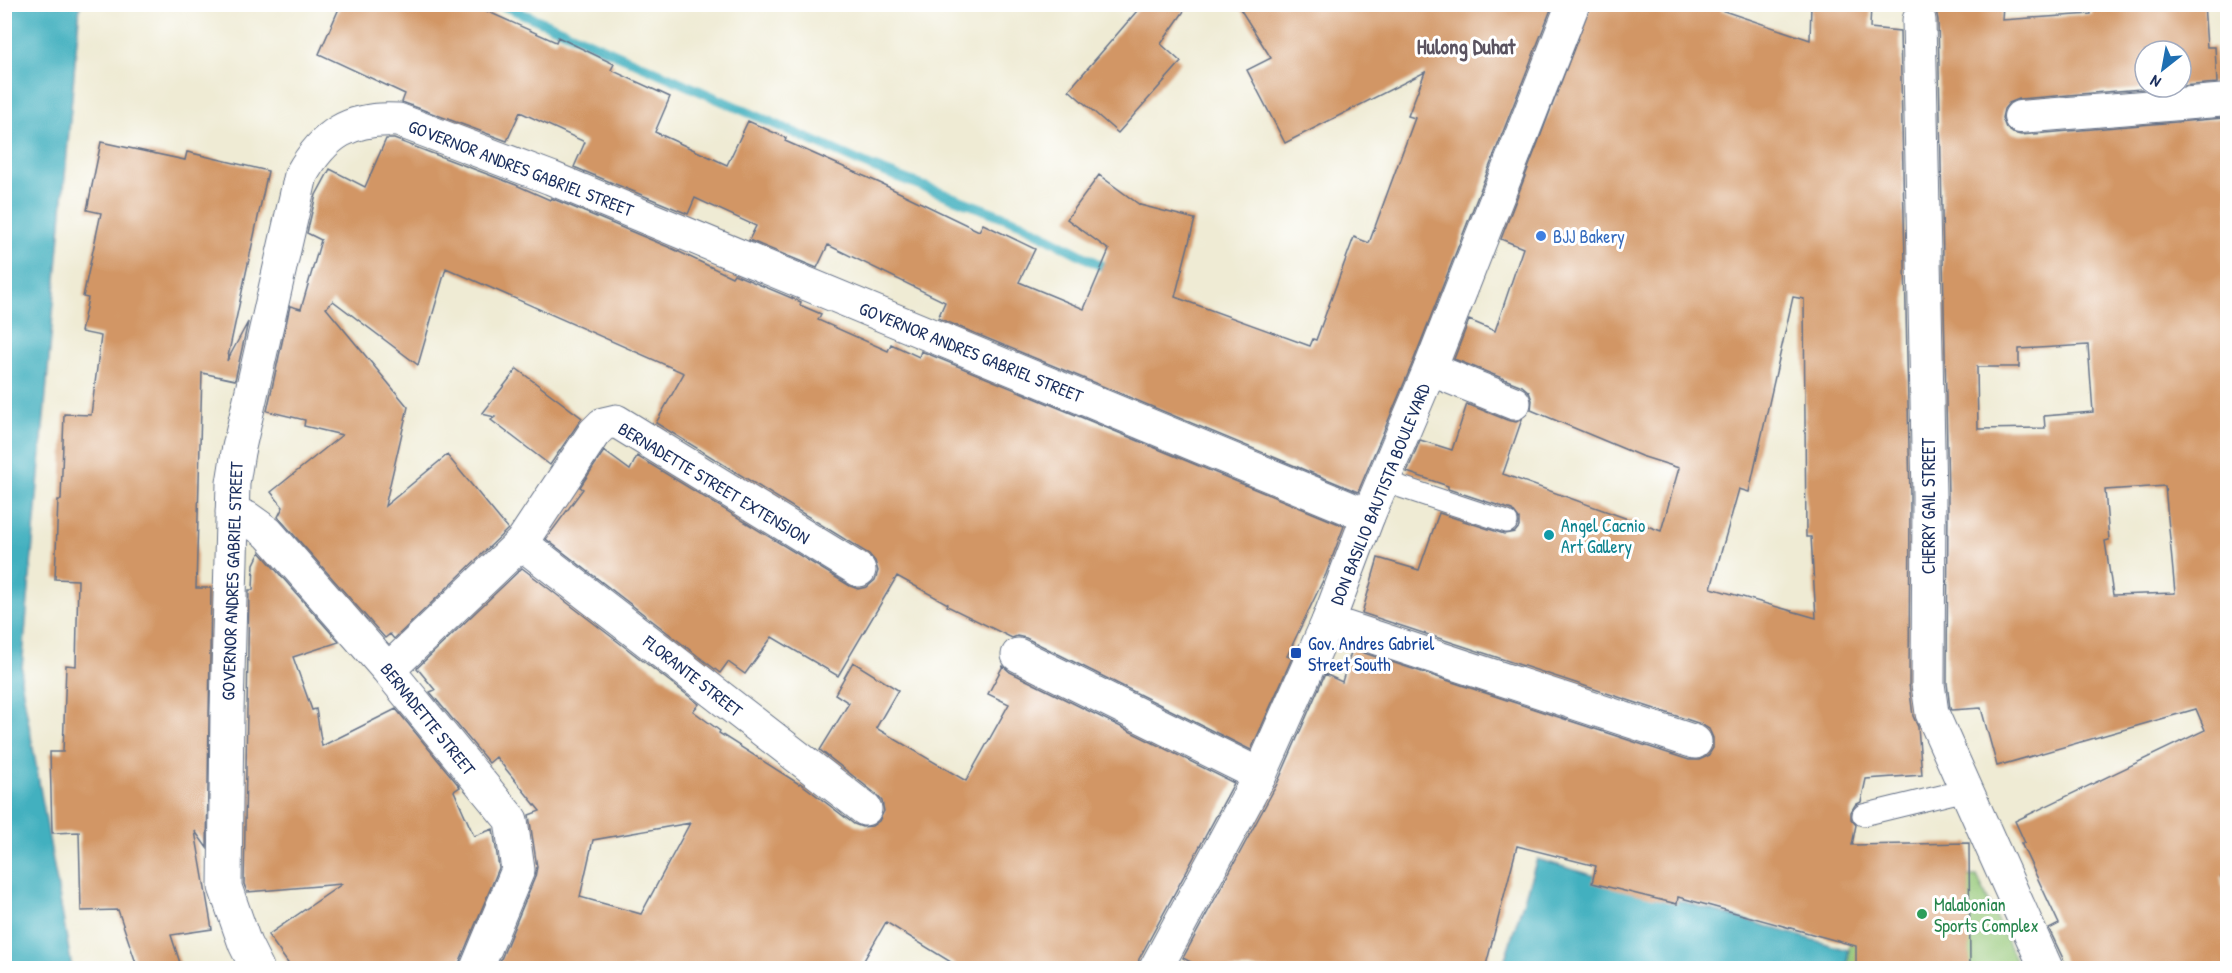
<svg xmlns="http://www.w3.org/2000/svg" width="2232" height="973" font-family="'Patrick Hand',sans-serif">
<rect width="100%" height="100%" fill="#fff"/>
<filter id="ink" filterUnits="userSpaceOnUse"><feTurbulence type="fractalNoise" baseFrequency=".0167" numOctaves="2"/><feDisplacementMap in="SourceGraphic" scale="12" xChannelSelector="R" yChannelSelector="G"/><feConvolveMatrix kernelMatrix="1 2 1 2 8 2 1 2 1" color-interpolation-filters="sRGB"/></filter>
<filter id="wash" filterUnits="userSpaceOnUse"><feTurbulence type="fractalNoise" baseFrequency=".008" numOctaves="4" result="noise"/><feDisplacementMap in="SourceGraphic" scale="24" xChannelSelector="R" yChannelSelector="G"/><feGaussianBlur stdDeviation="1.35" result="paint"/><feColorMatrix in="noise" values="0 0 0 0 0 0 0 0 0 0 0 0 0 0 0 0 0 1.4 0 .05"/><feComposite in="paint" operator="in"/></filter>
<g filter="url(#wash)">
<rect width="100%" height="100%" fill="#efebd4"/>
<!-- green -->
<path fill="#94c777" stroke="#587b6a" stroke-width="1.5" d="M1977,876L2019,968H1848L1853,878Z"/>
<!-- water -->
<path fill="#42b0bf" stroke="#2e708e" stroke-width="1.5" d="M5,4L80,5L21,680L72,968H5Z
M1537,859L1848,950V968H1502Z"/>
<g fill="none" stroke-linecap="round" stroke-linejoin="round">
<!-- stream -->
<path stroke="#42b0bf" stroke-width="10" d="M499,4L557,28L872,167L1020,223L1115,273"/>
</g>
<g id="blocks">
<!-- building -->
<path fill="#d29665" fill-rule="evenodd" d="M341,4H482V9L556,42L558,37L614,64L611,70L670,97L655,132L727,165L748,121L786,138L785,141L882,184L979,231L983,224L1035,249L1019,282L1084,309L1109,250L1067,219L1099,175L1140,205L1195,219L1175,297L1310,346L1313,339L1316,340L1354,237L1369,243L1415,118L1408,116L1425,72L1285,143L1247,70L1271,58L1237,4H1553L1413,362L1358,492L938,318L945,302L828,245L817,268L749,240L756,226L695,198L688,214L574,167L585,142L520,112L507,141L402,102L405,94L319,54Z
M1143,4H1189L1161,44L1181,62L1118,133L1069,90Z
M1591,4H1723L1721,10L1810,40L1811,4H1871L1870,28L1900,31L1910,496L1909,684L1913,716L1918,727L1922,775L1866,779L1861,802L1855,805L1851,812V819L1856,825L1852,845L1969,843L1970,969H1856V946L1678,897L1677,904L1592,883L1596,866L1517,846L1485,969H1204L1183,958L1277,784L1325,674L1342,682L1352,649L1689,760H1699L1708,756L1713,748V738L1709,729L1701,724L1362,613L1378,558L1419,570L1439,513L1504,534L1515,532L1519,527V519L1512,510L1448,489V486L1407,472L1420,440L1452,450L1467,404L1507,420L1516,422L1522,419L1503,474L1661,531L1679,468L1641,456L1531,410L1532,400L1529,392L1522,386L1454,359L1469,320L1495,331L1523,248L1501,239ZM1793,297L1804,299L1806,537H1811L1816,618L1711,588L1739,489L1749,492Z
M1935,4H2003L2002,20L2091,14V4H2144V6L2204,4L2207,47H2215L2217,83L2181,86V51H2145V87H2166L2019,99L2009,103L2004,109L2002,118L2006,128L2013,133L2021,135L2224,118L2228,157V877H2221L2228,934V969H2068L2049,929L2059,924L2021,843H2025L2015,821L2205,730L2196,709L1997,766L1981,708L1951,710L1950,708L1947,683L1948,496L1938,20ZM2088,345L2093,412L2044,416L2045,428L1978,429L1977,367H2019V349ZM2165,486L2175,593L2113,595L2105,541L2109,540L2105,490Z
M386,139H394L516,185L550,200L551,198L673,249L732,277L734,274L801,302L800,305L821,314L818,320L888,351L891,344L919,357L921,351L1344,526L1326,574L1287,656L1292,658L1251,750L1026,638L1017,636L1012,638L947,606L948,604L897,576L838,676L772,637L745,674L728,662L720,673L546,539L583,489L580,487L604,451L630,470L637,456L850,586L858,589L867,587L875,580L878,571L875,561L869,554L656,423L684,373L446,268L418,365L333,301L326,308L408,407L385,506L447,455L508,529L394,639L390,634L385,638L278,517L283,507L271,492L342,435L304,426L305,420L267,411L290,306L301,309L321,240L307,233L316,195L330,169L365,187Z
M101,142L185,160L187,152L268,171L227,361L248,322L235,380L202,373L196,588H211L207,848L195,831L212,929L171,935L182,969H138L118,910L81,911L79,832L52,833L50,752H63L66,665L76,666L78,580L55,579L58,500H61L64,414L91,415L101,336L81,332L88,298L83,297L101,213L87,210Z
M517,369L582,418L550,465L491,420L495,417L482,414Z
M260,552L339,642L293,657L312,710L316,709L322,746L396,709L460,787L454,791L474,836L493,829L499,868L460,961L459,969H292L268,935L342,884L247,892L244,884L249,590H253L254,564Z
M522,568L699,704L693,711L720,731L719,733L799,784L800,783L854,824L862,827L872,826L879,821L884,811L882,801L876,794L820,750L849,703L835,694L853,662L898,690L876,728L966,781L1009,704L988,694L1003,666L1010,672L1234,783L1139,959L1137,969H962L886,922L859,969H497L535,877L537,867L529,815L540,811L496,757L489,763L430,692L435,690L417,668ZM690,823L641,914L580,897L593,840Z"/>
</g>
</g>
<g filter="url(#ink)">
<use href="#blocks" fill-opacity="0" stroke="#657187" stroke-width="1.5"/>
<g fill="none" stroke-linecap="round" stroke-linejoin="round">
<!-- service casing -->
<g stroke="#657187" stroke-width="23">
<path id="service" d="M1383,481L1507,522
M1863,815L1966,790"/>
</g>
<!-- pedestrian casing -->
<g stroke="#657187" stroke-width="34">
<path id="pedestrian" d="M2020,117L2228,100"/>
</g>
<!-- minor casing -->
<g stroke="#657187" stroke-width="35">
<path id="minor" d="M1919,20L1929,496L1928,684L1932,713L2046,968
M1430,369L1514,403
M232,512L247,518L268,533L388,670L511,820L518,870L477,968
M521,543L865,809
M1328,622L1695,742
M1018,655L1260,775
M388,670L521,543L594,433L603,424L616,421L859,570
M257,968L245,944L225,887L227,712L233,483L238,452L301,175C324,134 350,117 398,120L551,178L1368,516"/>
</g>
<!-- secondary casing -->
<g stroke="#657187" stroke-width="35">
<path id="secondary" d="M1156,968L1260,775L1328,622L1368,516L1430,369L1573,4"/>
</g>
<!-- service -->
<use href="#service" stroke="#fff" stroke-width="21"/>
<!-- pedestrian -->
<use href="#pedestrian" stroke="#fff" stroke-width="32"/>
<!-- minor -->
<use href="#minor" stroke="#fff" stroke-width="33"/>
<!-- secondary -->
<use href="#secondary" stroke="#fff" stroke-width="33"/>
</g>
</g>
<!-- markers -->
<circle fill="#3f7fe0" stroke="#fff" stroke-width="2" cx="1541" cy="236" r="6"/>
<circle fill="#0f9aa8" stroke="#fff" stroke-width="2" cx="1549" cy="535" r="6"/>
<rect fill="#1a4fb4" stroke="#fff" stroke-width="2" x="1290" y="647" width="12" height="12" rx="3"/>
<circle fill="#2e9e5b" stroke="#fff" stroke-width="2" cx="1922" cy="914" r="6"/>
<g text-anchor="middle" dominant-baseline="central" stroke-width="6" stroke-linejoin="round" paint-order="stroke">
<!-- street labels -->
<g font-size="18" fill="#1b2f5e" stroke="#fff">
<text transform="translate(521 168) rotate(21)">GOVERNOR ANDRES GABRIEL STREET</text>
<text transform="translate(971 352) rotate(22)">GOVERNOR ANDRES GABRIEL STREET</text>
<text transform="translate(714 483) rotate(31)">BERNADETTE STREET EXTENSION</text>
<text transform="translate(1380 494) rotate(-68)">DON BASILIO BAUTISTA BOULEVARD</text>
<text transform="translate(1928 506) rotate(-90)">CHERRY GAIL STREET</text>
<text transform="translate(232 581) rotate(-88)">GOVERNOR ANDRES GABRIEL STREET</text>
<text transform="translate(693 676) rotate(38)">FLORANTE STREET</text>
<text transform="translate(428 719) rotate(51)">BERNADETTE STREET</text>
</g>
<!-- shop labels -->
<g font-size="18" fill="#366cbe" stroke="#fff" text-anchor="start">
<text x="1553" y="236">BJJ Bakery</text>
</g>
<!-- culture labels -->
<g font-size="18" fill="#0d838f" stroke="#fff" text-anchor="start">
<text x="1561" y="525">Angel Cacnio<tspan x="1561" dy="21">Art Gallery</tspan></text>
</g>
<!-- transit labels -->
<g font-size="18" fill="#164399" stroke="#fff" text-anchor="start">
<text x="1308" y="643">Gov. Andres Gabriel<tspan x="1308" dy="21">Street South</tspan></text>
</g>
<!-- leisure labels -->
<g font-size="18" fill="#27864d" stroke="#fff" text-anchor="start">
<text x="1934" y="904">Malabonian<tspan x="1934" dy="21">Sports Complex</tspan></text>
</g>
<!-- quarter labels -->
<g font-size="21" font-weight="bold" fill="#5b5360" stroke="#fff">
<text x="1466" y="46">Hulong Duhat</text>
</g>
</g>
<!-- margin -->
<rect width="2232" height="973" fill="none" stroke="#fff" stroke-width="24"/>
<!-- north arrow -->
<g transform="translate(2163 69) rotate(211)"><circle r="28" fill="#ffffff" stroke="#a4acbf" stroke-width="1.5"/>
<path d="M0-4.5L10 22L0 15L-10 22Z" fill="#1f6fb2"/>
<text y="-9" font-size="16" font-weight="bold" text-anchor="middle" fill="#1b2f5e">N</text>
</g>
</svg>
